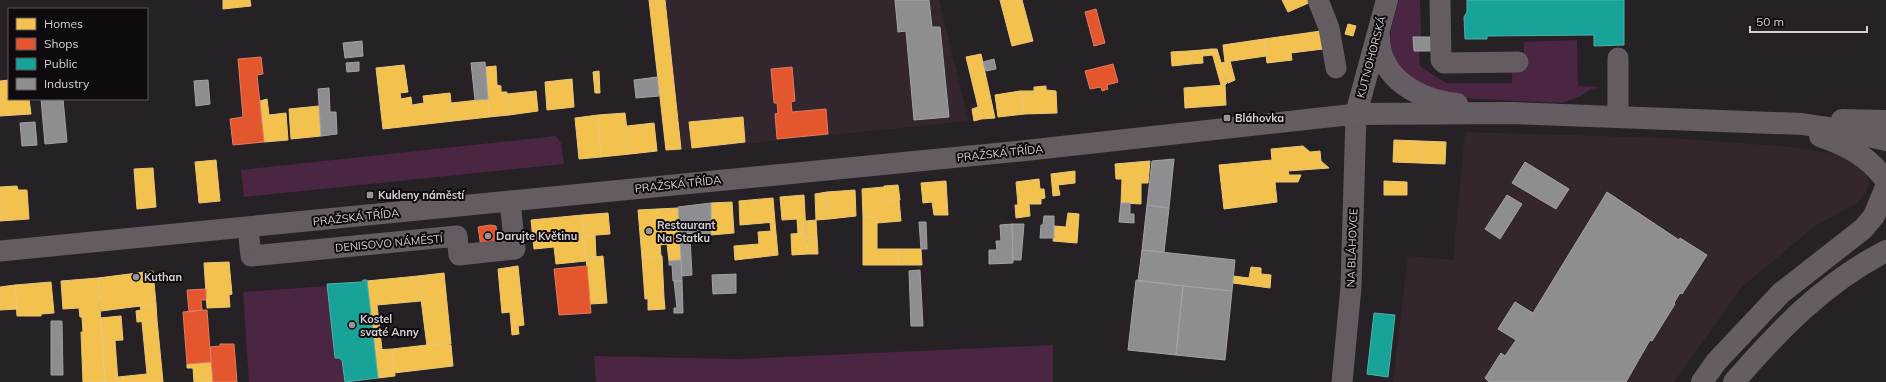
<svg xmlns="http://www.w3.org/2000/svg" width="1886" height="382" font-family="Mulish,sans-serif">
<rect width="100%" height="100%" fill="#262125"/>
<!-- built -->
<path fill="#33262f" d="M648,0H939L969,121L665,152Z
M1465,132L1670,138L1781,146L1831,153L1851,161L1864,171L1870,183L1865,194L1856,204L1816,225L1742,287L1674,382H1393L1408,256L1453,260Z"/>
<!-- green -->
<path fill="#4a2642" d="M1399,0H1420L1421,37H1413L1414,51H1419L1420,66L1446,83H1512V70H1524V42L1577,40L1578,86L1603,87L1591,89L1581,96L1562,103L1463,98L1436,92L1399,70C1396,63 1393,55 1391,48C1388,33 1395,15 1399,0Z
M556,136L561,143L564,164L244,197L241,170Z
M327,286L335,358H339L342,360L345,382H249L243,292Z
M1053,345V382H596L594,356L739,359Z"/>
<!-- homes -->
<path fill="#f2c14e" stroke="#eac676" d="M223,0H250L251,6L223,9Z
M649,0H665L681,149L666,150Z
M1000,0H1022L1033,41L1012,46Z
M1282,0H1310L1311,2L1288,12Z
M1348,24L1356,26L1353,36L1345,34Z
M1321,31L1323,49L1291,53L1292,60L1267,63L1264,39Z
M1264,39L1266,56L1225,62L1223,45Z
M1211,49H1217L1227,83L1225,85H1221Z
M1211,49L1213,55L1203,56L1202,50Z
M1202,50L1203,63L1191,64L1189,51Z
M1189,51L1191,64L1172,66L1171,52Z
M981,54L995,118L981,119L966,57Z
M1230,61L1235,80L1228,83L1221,63Z
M404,65L408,92L400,93L401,99L411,97L412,105L424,103L423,96L450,93L453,121L383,129L376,68Z
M496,66L497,85L501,86V92H507L509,115L489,117L486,67Z
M599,71L600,93H595L593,72Z
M572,79L574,107L547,110L545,82Z
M9,80V99H29L31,114L0,116V81Z
M1225,85L1226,105L1185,108L1184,88Z
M1046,86V90L1056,91L1057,113L1025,114L1020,91H1034V87Z
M536,91L538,111L509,115L507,94Z
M1020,91L1025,114L998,117L995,95Z
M267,99L269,115L286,113L288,140L264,142L260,101Z
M488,99L489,117L453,121L451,103Z
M319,106L321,136L291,139L289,109Z
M978,107L981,119L974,121L972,109Z
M625,113L630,154L601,157L598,115Z
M598,115L601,157L579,159L575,118Z
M743,117L745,142L692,148L689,122Z
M654,123L657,151L630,154L627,126Z
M1394,140L1420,141L1419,163L1393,162Z
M1420,141L1446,142L1445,164L1419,163Z
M1303,146L1310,152L1320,151L1321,161L1329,168L1288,171L1289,175H1301L1298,182H1275L1277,202L1224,209L1219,165L1272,160L1271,149Z
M216,160L220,201L199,203L195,162Z
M1150,161L1148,183H1141V204L1121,203L1122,179H1116L1115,164Z
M153,168L156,207L137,209L134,169Z
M1075,171V183L1058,185L1060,195L1053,196L1051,174Z
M1039,179L1040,189H1044L1045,198L1041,199V204H1029L1030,216L1016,218L1015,205H1018L1016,182Z
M946,181L948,215H934L932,202L923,203L921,183Z
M1384,181L1407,182V195H1384Z
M898,185L900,200L886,202L884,186Z
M17,186L18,190H27L29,219L0,221V187Z
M884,187L886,202L899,200L901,221L877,223V217H863L862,189Z
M855,190L856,216L829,219L827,192Z
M827,192L829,219L816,220L815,194Z
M804,195L806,233L798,234L797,219L782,220L780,197Z
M773,198L775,222L740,225L739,201Z
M732,202L734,233L711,235V203Z
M678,208L681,260L669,261L667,244L660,245L657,209Z
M657,209L661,256L642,258L638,210Z
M608,213L610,234L583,236L582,215Z
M1068,213L1079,214L1077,243L1053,241L1054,226L1066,227Z
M582,215L586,261L556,264L554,247L534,249L531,220Z
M863,217H877V249H898V265H863Z
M816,220L817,237L807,238L806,221Z
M775,222L778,255L735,260L734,246L759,244L758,232L771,231L770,223Z
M806,233L808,254L792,255L791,234Z
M595,235L596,257L585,258L583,236Z
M817,237L818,254H808L807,238Z
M898,249H921L922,265H898Z
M603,256L607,303L590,304L586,258Z
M662,256L664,298L645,299L642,258Z
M229,262L232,294L229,295L230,307L207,308L204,263Z
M518,266L524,325L518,326L519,334L512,335L510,312L502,313L498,269Z
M1251,267L1261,268V274L1271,275L1270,288L1233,283V276L1249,278Z
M153,271L156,304L101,311L98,278Z
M444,273L451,344L427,346L418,276Z
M418,276L421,301L377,305L382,350H375L367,281Z
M98,278L105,382H83L81,332H83L82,317H80L79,308L63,309L61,281Z
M51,282L54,313L41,314V316H17L15,285Z
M15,285L17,309L0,310V287Z
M664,298L665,309L648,310V299Z
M156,304L157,320L137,322L136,311L141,310L140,306Z
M121,316L123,340L102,341L100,318Z
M157,320L163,382H118V377L147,374L142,322Z
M102,341H115L118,382H105Z
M427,345H451L453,366L394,373L392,349Z
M392,349L395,376L378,378L375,350Z
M211,362L213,382H194L193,368H187V364Z"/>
<!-- shops -->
<path fill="#e4572e" stroke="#e07b60" d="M1096,9L1105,43L1094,46L1085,12Z
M261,57L263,74L257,75L264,142L233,145L230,119L243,117L238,59Z
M1113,64L1118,82L1107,85L1108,89L1102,91L1101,87L1090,89L1085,71Z
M792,67L795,101L791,102L792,112L826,109L828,134L777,139L775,114L778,113L777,103H774L771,69Z
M490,225L496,226L499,245L481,247L478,227Z
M587,266L591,313L559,315L554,269Z
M206,289V300H201L202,310L189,312L187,290Z
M202,310H207L211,362L187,364L183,312Z
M220,344H234L237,382H213L210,347L220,346Z"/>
<!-- public -->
<path fill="#17a398" stroke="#50b0aa" d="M1467,0H1624V45L1594,46V35L1487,36V39H1465L1464,17L1467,12Z
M363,280H367L378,378L345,382L342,360L339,358H335L327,284L362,282Z
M1374,313L1395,315L1388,377L1367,374Z"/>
<!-- industry -->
<path fill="#8d8d92" stroke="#a3a1a6" d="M895,0H929L932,27H940L949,117L914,120L906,31L898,32Z
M1413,37H1431V51H1414Z
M362,41L363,56L345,58L343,43Z
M994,59L996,69L986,71L983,62Z
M359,62V71L347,72L346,63Z
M485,62L488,99L475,100L471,63Z
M657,77L659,96L636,98L634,80Z
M208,80L210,104L196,106L194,81Z
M329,88L330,112H336L337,134L321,136L318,89Z
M41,99H63L67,142L45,144Z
M35,122L37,145L22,146L20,123Z
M1174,159L1169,208L1147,205L1152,161Z
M1525,162L1569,189L1556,209L1512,183Z
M1607,192L1679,240L1680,238L1707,255L1682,294L1680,293L1674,303L1675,304L1652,341L1650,340L1626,382H1489L1485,378L1501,353L1505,356L1516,340L1498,329L1515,302L1533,313Z
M1507,195L1522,204L1500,239L1485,229Z
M711,203V235L690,237L692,275L682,276L678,207Z
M1121,203H1130V214H1134V223L1119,222Z
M1147,205L1169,208L1164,252L1142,250Z
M1044,216H1054V238H1040L1041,225H1043Z
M919,222H926L927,249H921Z
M1012,224L1013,263L989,264V250H997L996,241H1001L1000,225Z
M1012,224H1024L1021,260H1013Z
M1142,250L1235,260L1232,291L1138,281Z
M681,260L682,281H673L672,265H669V261Z
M920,270L923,326H911L909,271Z
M736,274V293L713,294L712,275Z
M1136,280L1183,286L1176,355L1128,350Z
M674,281H682L683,313H674V308H677Z
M1183,286L1232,291L1225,360L1176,355Z
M51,321H62L63,375H51Z"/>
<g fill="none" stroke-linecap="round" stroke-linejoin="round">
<!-- minor -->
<path stroke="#645c61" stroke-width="21" d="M1318,0L1329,28L1336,68
M1440,0L1441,60L1444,63L1518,62
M1618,58V117
M248,228L251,256L457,236L459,255L515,249L510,201
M0,251L1021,151L1356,114L1351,287L1342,382"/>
<!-- major -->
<path stroke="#665c63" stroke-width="22" d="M1387,0L1356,114L1512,113L1802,124L1848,131L1886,140
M1379,35C1378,79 1420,100 1457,104
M1842,120L1886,121
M1820,136C1849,146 1867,156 1886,180
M1702,382L1716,362L1781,293L1863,229L1874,216L1886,187
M1734,382C1778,331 1825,282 1886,251"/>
</g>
<!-- markers -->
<g fill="#989397" stroke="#0e0a0d" stroke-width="1.5">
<rect x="1223" y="114" width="8" height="8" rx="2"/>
<rect x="366" y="191" width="8" height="8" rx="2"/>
<circle cx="649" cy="231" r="4"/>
<circle cx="488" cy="236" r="4"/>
<circle cx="136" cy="277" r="4"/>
<circle cx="352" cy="325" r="4"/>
</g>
<g text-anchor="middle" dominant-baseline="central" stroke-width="4" stroke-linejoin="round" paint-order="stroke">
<!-- street labels -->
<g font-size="11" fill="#d6d0d4" stroke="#0e0a0d">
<text transform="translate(1371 57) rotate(-75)">KUTNOHORSKÁ</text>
<text transform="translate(1000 153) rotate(-6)">PRAŽSKÁ TŘÍDA</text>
<text transform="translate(678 184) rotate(-6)">PRAŽSKÁ TŘÍDA</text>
<text transform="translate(356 217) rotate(-6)">PRAŽSKÁ TŘÍDA</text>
<text transform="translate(389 243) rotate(-5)">DENISOVO NÁMĚSTÍ</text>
<text transform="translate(1352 248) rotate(-88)">NA BLÁHOVCE</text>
</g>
<!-- poi labels -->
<g font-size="11" font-weight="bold" fill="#d6d0d4" stroke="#0e0a0d" text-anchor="start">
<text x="1235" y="118">Bláhovka</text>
<text x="378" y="195">Kukleny náměstí</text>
<text x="657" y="225">Restaurant<tspan x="657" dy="13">Na Statku</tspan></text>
<text x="496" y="236">Darujte Květinu</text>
<text x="144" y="277">Kuthan</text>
<text x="360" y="319">Kostel<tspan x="360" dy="13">svaté Anny</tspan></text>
</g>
</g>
<!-- legend -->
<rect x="8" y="8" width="140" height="92" fill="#0e0a0d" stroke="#5e595d"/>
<rect x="16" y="18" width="20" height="12" fill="#f2c14e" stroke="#5e595d"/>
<text x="44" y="28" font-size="12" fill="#d6d0d4">Homes</text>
<rect x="16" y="38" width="20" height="12" fill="#e4572e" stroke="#5e595d"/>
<text x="44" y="48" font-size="12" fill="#d6d0d4">Shops</text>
<rect x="16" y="58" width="20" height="12" fill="#17a398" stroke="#5e595d"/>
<text x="44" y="68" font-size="12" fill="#d6d0d4">Public</text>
<rect x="16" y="78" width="20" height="12" fill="#8d8d92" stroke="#5e595d"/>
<text x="44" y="88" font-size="12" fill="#d6d0d4">Industry</text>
<!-- scale -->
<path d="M1750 26v6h117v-6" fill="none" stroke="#d6d0d4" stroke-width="2"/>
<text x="1756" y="26" font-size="12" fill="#d6d0d4" stroke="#0e0a0d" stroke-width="3" paint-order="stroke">50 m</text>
</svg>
